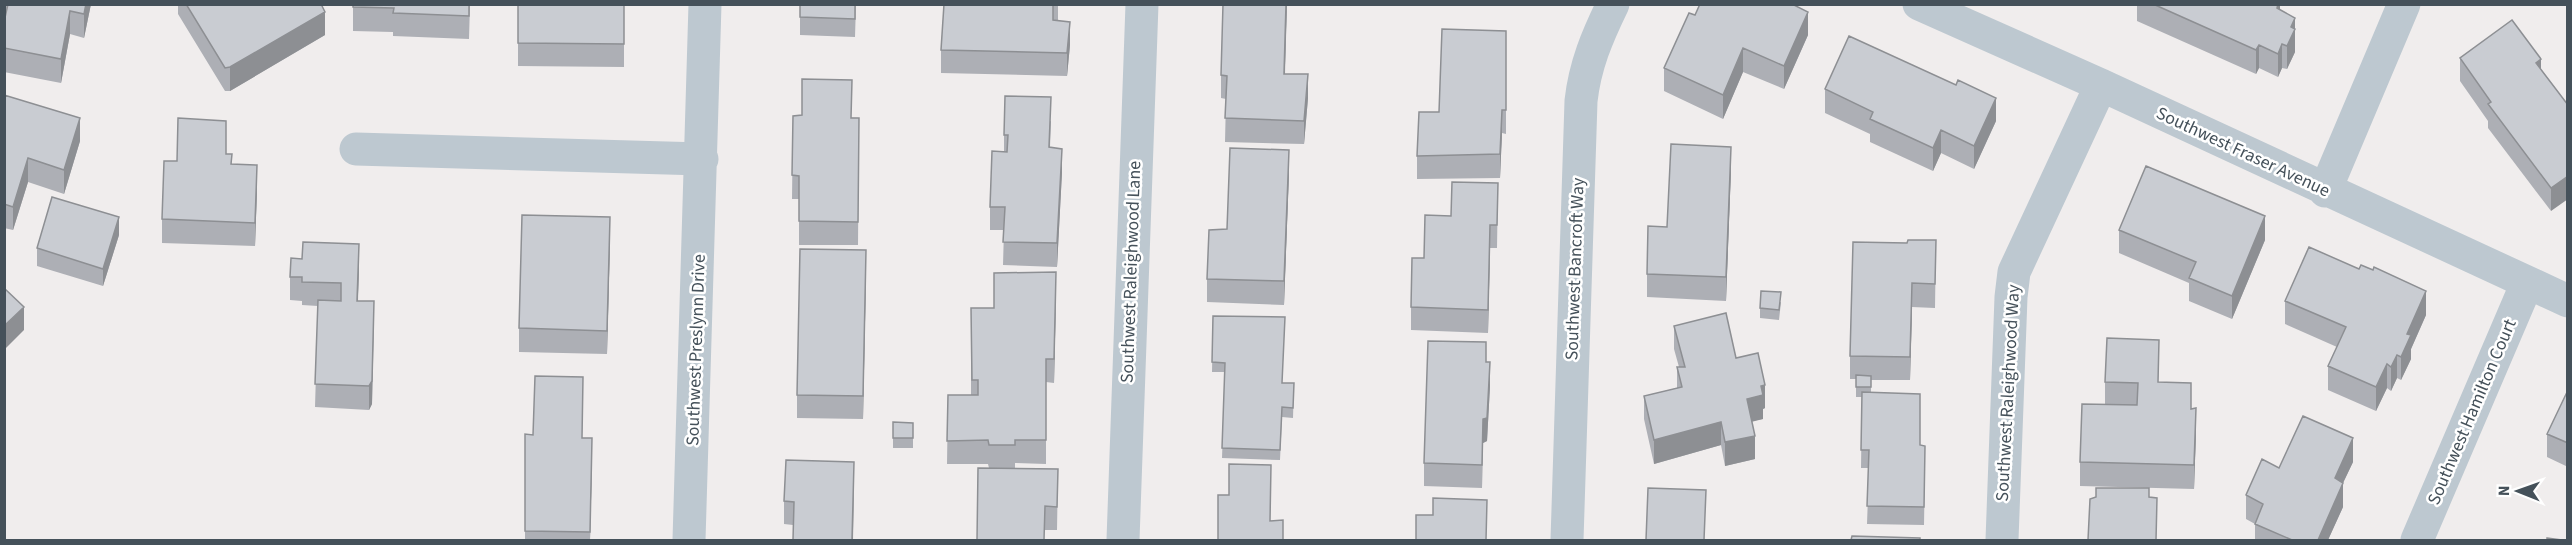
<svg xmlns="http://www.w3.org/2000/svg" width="2572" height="545" font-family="'Source Sans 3',sans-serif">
<rect width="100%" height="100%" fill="#f0eded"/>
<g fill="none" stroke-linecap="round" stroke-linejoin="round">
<!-- minor -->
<path stroke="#bdc8d0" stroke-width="33" d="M1919,4L2101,85L2568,301
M356,149L702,159
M2325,191L2404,4
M689,540L705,4
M1123,540L1142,4
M1567,540L1581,101C1585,65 1597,37 1613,4
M2002,540L2011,297L2014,272L2101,85
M2417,540L2527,283"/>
</g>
<!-- wall -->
<path fill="#adafb5" d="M4,4H91L84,38L70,34L61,83L4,72Z
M178,4H321L325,35L230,91H225L178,14Z
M353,4H470L469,39L393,36V32L353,31Z
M518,4H624V67L518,66Z
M800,4H856L855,37L800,35Z
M944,4H1058V20L1070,45L1067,76L941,73V50Z
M1287,4L1285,74L1308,98L1304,144L1225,142L1226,99L1221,98V75Z
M2137,4H2280V10L2295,41V52L2287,69L2282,68L2278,77L2259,68L2256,74L2137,21Z
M1695,15L1808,35L1784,89L1743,72L1723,119L1664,91V68Z
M1506,31V134L1502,133L1500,178L1417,179V156L1439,112Z
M2460,58L2541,69L2568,105L2551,211L2488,128V121L2460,81Z
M1825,89L1996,121L1974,169L1941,153L1933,171L1870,142V134L1825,113Z
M4,95L80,141L64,194L28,182L13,230L4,228Z
M793,116L859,118L858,245H799V199H792Z
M1051,121L1050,147L1062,172L1057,267L1003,265L1004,230H990V207L1004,152V135Z
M226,154L232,164L257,189L255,246L162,243V219L177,161Z
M1731,170L1726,301L1647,297V274Z
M1289,173L1284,305L1207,302V279L1227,229Z
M1498,183L1497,248H1490L1488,333L1411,330V307L1424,258L1451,216Z
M2119,230L2265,240L2232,319L2189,301V283L2119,253Z
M119,235L103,286L37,266V248Z
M610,240L607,354L519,352V328Z
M1936,240L1935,308L1912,307L1910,380H1871V392L1920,445L1925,464L1924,525L1867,524L1869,468H1861L1862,397H1856V379H1850V356L1907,243Z
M302,259L359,267L358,301L374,324L372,404L369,410L315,407L318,306L302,305V301L290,300V277Z
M866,274L863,419L797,418V395Z
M1056,295L1054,383L1046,382V464L1015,463V469L989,468L988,464H947L948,395H971V308H994Z
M2285,301L2426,315L2411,349V359L2401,380L2397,378L2391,391L2387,388L2376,411L2328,390V366L2337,347L2285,324Z
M1781,302L1779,320L1760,318V308Z
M1213,316L1282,383H1294L1293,418L1282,417L1280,460L1222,458L1225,372H1212Z
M1674,326L1736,358L1765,408L1763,409V419L1752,421L1755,459L1725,466L1721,445L1654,464L1644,419V396L1677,388V367H1679L1674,349Z
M1486,362L1490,386L1487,441L1483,443L1482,488L1424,486V463Z
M2159,363L2158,382L2191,409L2196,432L2194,489L2080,486V462L2105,404V382Z
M2568,390V467L2547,457V434Z
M893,422L913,423V448H893Z
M525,434L533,435L592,462L590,540H525Z
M2353,462L2343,483V507L2328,540H2255V524L2246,519V495L2279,468Z
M978,468L1058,469L1057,530H1045Z
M854,485L793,525L784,524V501Z"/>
<!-- shaded-wall -->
<path fill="#8d8f93" d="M86,4H91L84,38V14Z
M1286,4H1287L1284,97V74Z
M2278,4H2280V24L2277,8Z
M70,11V34L61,83V59Z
M325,12V35L230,91V67Z
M1808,12V35L1784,89V66Z
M2295,18V52L2287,69V46L2291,27Z
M1070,22V45L1067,76V53Z
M2282,44V68L2278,77V54Z
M2259,45V68L2256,74V50Z
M1743,48V72L1723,119V95Z
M2541,59V82L2536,63Z
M1308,74V98L1304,144V121Z
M1996,98V121L1974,169V146Z
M1502,110V133L1500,178V154Z
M80,118V141L64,194V170Z
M1941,130V153L1933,171V148Z
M1731,147V170L1726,301V277Z
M1062,149V172L1057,267V243Z
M1289,150V173L1284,305V281Z
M28,158V182L13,230V207Z
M257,165V189L255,246V223Z
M2568,176V199L2551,211V188Z
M2265,216V240L2232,319V296Z
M119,217V235L103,286V269Z
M610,217V240L607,354V331Z
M1490,225V248L1488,333V310Z
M359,244V267L357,324V301Z
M866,250V274L863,419V396Z
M1056,272V295L1054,383V359Z
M1912,283V307L1910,380V357Z
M2426,291V315L2411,349V359L2401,380V357L2407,334Z
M374,301L372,404L369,410V386Z
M24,307V330L4,350V326Z
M2397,355V378L2391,391V367Z
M1490,362V386L1487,441L1483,443L1482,488L1483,419Z
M2387,364V388L2376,411V387Z
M1765,385V408L1763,409V419L1747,423V399L1761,386Z
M2196,408V432L2194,489V465Z
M1721,422V445L1654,464V440Z
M1755,436V459L1725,466V442Z
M592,438V462L590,540V532Z
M2353,438V462L2343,483V507L2328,540H2318L2335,478Z
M854,462V485L853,540H852Z"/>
<!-- building -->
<path fill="#c9ccd2" stroke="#8d8f93" stroke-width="1.5" d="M8,4H86L84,14L70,11L61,59L4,48V22Z
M186,4H321L325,12L230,67L225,68Z
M353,4H469V16L393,13L394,8L353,7Z
M518,4H624V44L518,43Z
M800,4H855V19L800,17Z
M944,4H1053V20L1070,22L1067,53L941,50Z
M1223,4H1286L1284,74H1308L1304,121L1225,118L1227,76L1221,75Z
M1700,4H1792L1808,12L1784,66L1743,48L1723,95L1664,68L1689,13L1695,15Z
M2153,4H2278L2277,8L2295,18L2291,27L2295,29L2287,46L2282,44L2278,54L2259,45L2256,50Z
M2512,20L2541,59L2536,63L2568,105V176L2551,188L2488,104L2491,102L2460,58Z
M1442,29L1506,31V110H1502L1500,154L1417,156L1419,112H1439Z
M1849,36L1956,85L1958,80L1996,98L1974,146L1941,130L1933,148L1870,119L1873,112L1825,89Z
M802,79L852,80L851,118H859L858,222L799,221V176L792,175L793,116L802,115Z
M4,95L80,118L64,170L28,158L13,207L4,204Z
M1005,96L1051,97L1049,147L1062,149L1057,243L1003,242L1005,207H990L992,151L1007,152L1008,135H1004Z
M178,118L226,121V154H232L231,164L257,165L255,223L162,219L164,161H177Z
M1671,144L1731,147L1726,277L1647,274L1648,226L1667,227Z
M1230,148L1289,150L1284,281L1207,279L1209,230L1227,229Z
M2146,166L2265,216L2232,296L2189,278L2196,262L2119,230Z
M1452,182L1498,183L1497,225H1490L1488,310L1411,307L1412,258H1424L1425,215L1451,216Z
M52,197L119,217L103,269L37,248Z
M522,215L610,217L607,331L519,328Z
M1908,240H1936L1935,284L1912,283L1910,357L1850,356L1853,242L1907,243Z
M303,242L359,244L357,301H374L372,381L369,386L315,384L318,300L341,301V283L302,282V277H290L291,258L302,259Z
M2309,247L2359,269L2361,265L2373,270L2374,267L2426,291L2407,334L2411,335L2401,357L2397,355L2391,367L2387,364L2376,387L2328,366L2346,327L2285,301Z
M800,249L866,250L863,396L797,395Z
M1056,272L1054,359H1046V440H1015V445H989L988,440L947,441L948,395H978V380H972L971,308H994V273Z
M4,288L24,307L4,326Z
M1761,291L1781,292L1779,310L1760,308Z
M1726,313L1736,358L1758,353L1765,385L1761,386L1763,395L1747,399L1755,436L1725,442L1721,422L1654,440L1644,396L1682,387L1677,367H1685L1674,326Z
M1213,316L1285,317L1282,383H1294L1293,408L1282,407L1280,450L1222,448L1225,363L1212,362Z
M2107,338L2159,340L2158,382L2191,383V409L2196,408L2194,465L2080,462L2082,404L2137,405L2138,383L2105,382Z
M1428,341L1486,342V362H1490L1487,418L1483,419L1482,465L1424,463Z
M1856,375L1871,376V387H1856Z
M535,376L583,377L582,438H592L590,532L525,531V434L533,435Z
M2568,390V443L2547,434Z
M1862,392L1920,394V445L1925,446L1924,507L1867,506L1869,450H1861Z
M2303,416L2353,438L2335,478L2343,483L2318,540H2292L2255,524L2263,504L2246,495L2262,459L2279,468Z
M893,422L913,423V438H893Z
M786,460L854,462L852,540H793L794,502L784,501Z
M1229,464L1271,465L1270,521L1283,520V540H1218V495H1229Z
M978,468L1058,469L1057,507L1045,506L1044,540H977Z
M1648,488L1706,490L1704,540H1646Z
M2096,488H2149V497L2157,498L2156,540H2088L2090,499L2096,497Z
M1433,498L1487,500L1486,540H1416V515H1433Z
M1852,536L1920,538V540H1851Z
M2547,538L2562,540H2547Z"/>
<g text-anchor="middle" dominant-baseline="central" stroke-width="5" stroke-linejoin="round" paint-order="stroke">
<!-- street labels -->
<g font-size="18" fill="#45515a" stroke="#fff">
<text transform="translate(2243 152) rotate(25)">Southwest Fraser Avenue</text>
<text transform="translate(1575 269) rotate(-88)">Southwest Bancroft Way</text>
<text transform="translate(1131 272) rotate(-88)">Southwest Raleighwood Lane</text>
<text transform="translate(696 350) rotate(-88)">Southwest Preslynn Drive</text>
<text transform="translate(2008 393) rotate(-87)">Southwest Raleighwood Way</text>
<text transform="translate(2472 412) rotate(-67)">Southwest Hamilton Court</text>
</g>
</g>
<!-- border -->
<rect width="2572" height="545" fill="none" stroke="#45515a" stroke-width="12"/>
<!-- north arrow -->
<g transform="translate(2518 491) rotate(271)" stroke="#ffffff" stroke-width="4.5" paint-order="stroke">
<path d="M0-4.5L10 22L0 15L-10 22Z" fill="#45515a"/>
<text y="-9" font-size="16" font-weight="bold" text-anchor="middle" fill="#45515a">N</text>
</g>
</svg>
